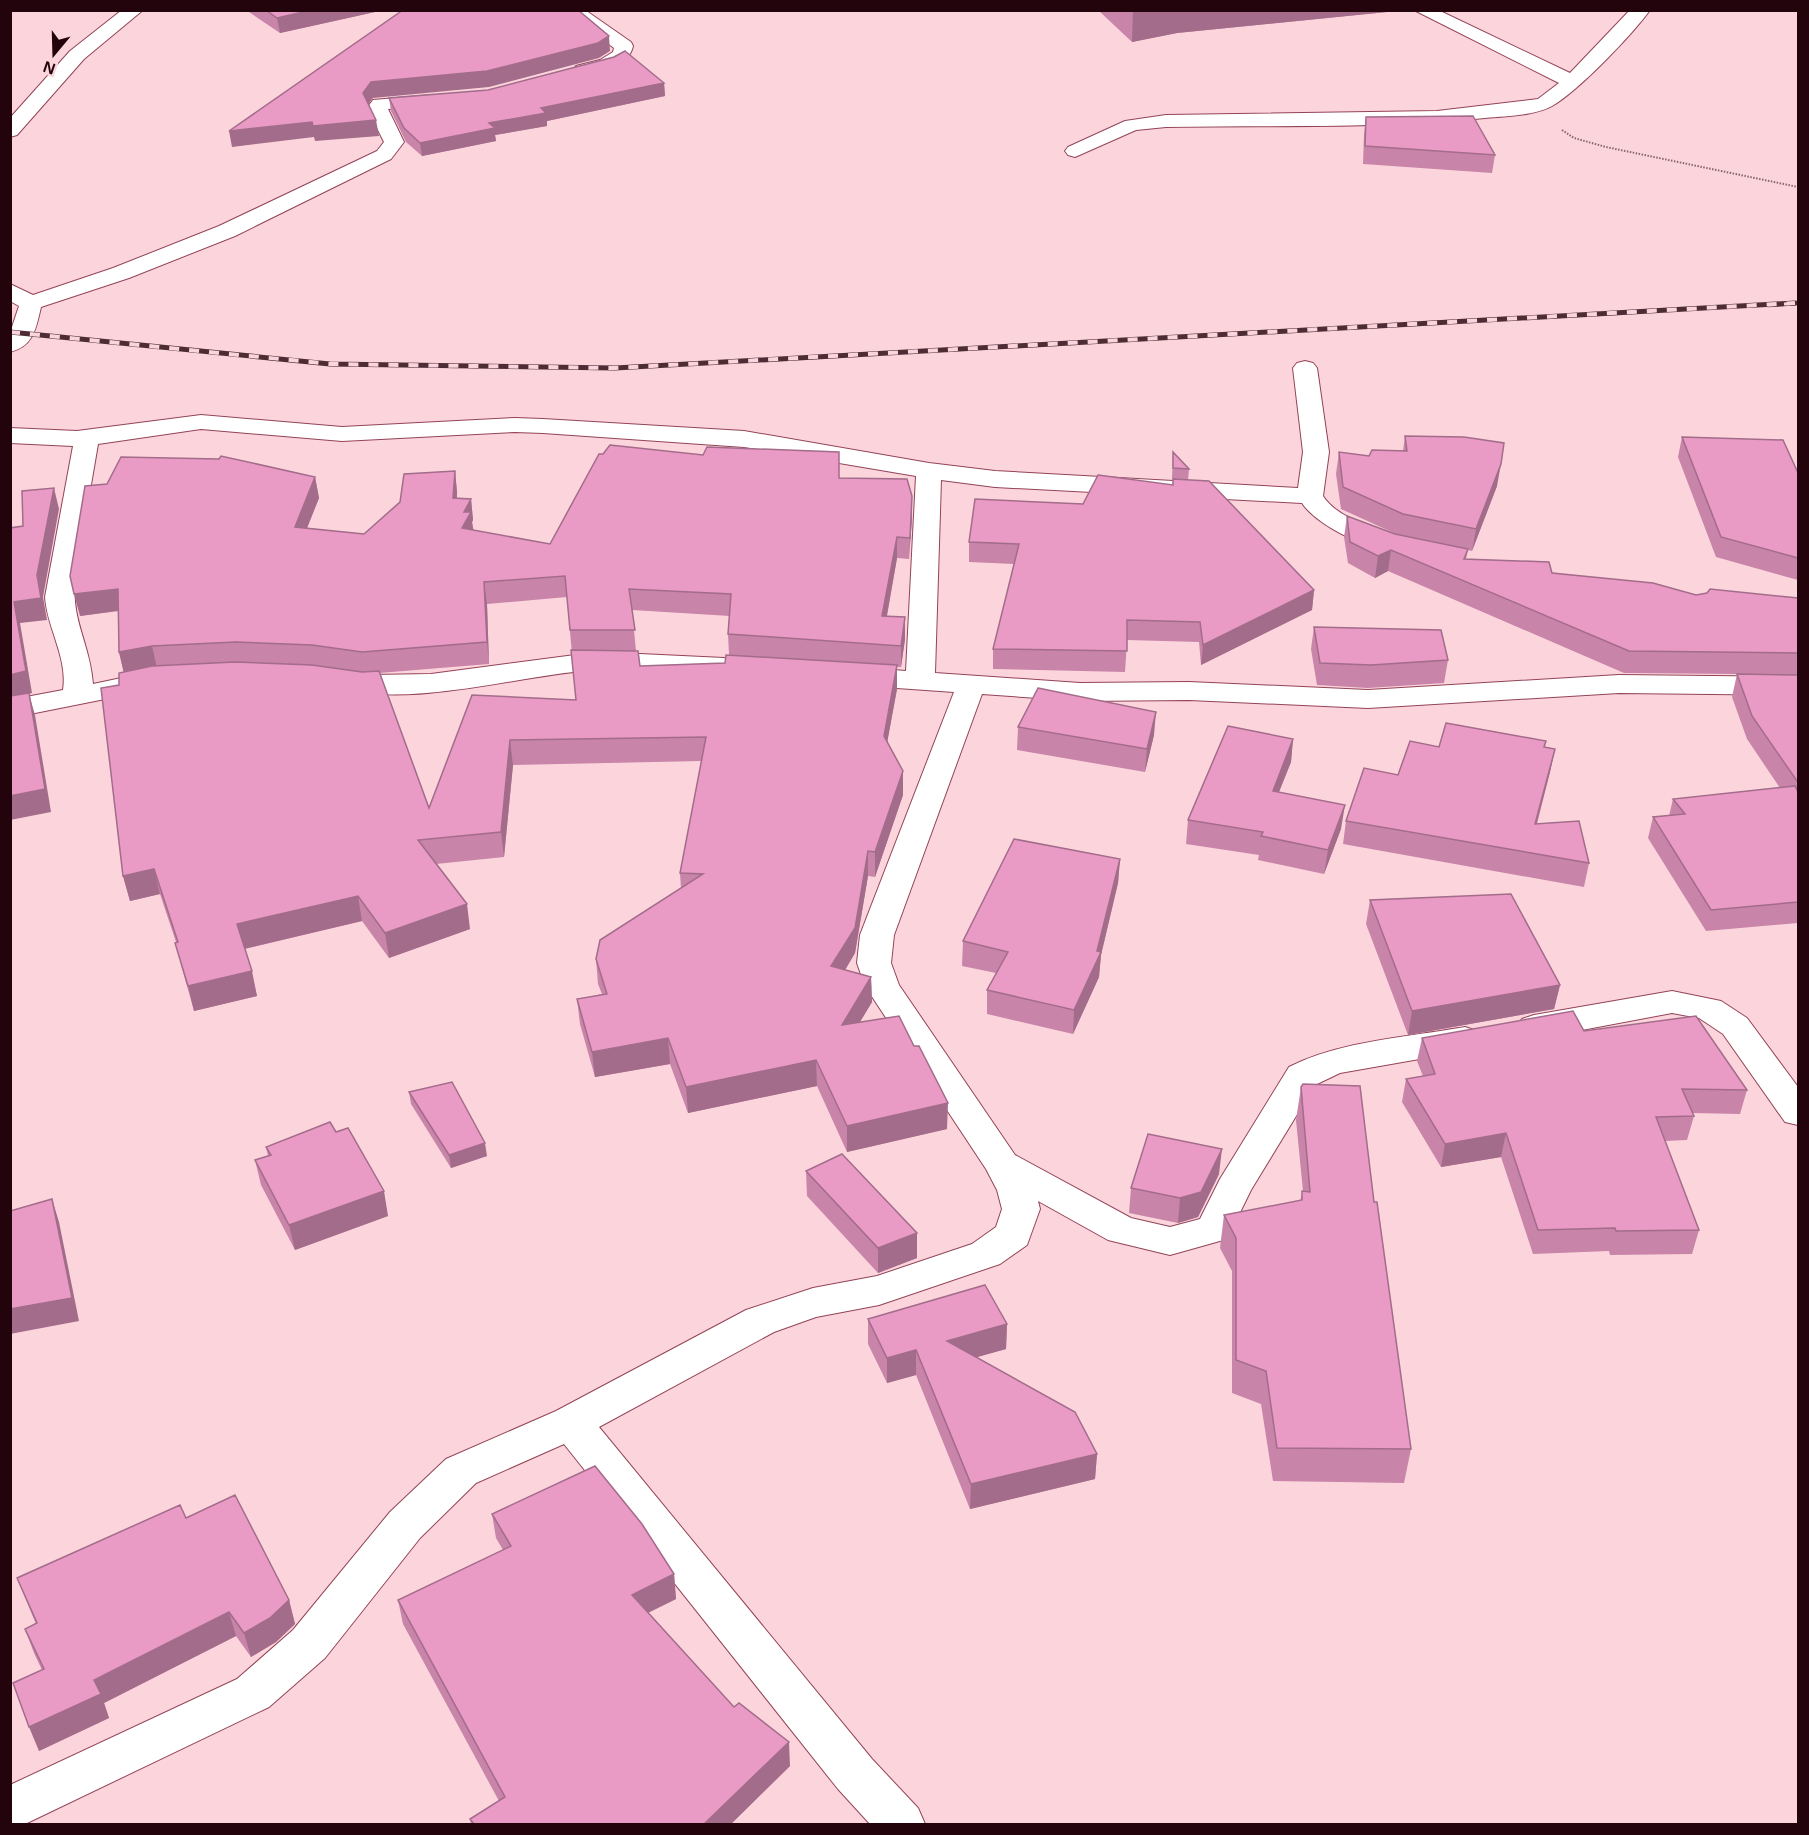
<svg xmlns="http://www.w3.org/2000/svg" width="1809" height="1835" font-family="Helvetica,sans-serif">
<rect width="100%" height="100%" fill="#fcd5dc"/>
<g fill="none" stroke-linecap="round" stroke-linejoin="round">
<!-- minor casing -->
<g stroke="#934357" stroke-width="2">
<path id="minor" d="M122,10H143L84,59L17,135L10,137V118L70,51Z
M563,10H585L631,42L633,46C629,66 596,79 576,74L574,70L576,66L600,60L613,52L614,48Z
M1414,10H1438L1570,73L1630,10H1650C1632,35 1578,91 1552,106C1534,116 1505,116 1485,118C1380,129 1272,125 1166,127L1136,130L1075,157L1068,155L1065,151L1068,147L1125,121L1166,115L1437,111L1538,99L1559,83Z
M433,95L440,97L443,101L440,105L388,109L404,142L391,159L235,236L129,278L41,307C36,328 34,346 10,352V333L19,306L10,301V284L33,295L113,268L219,226L377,151L384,142L367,108L373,100Z
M1305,361L1313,363L1317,368L1329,452L1323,496C1338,519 1373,527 1397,536L1401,542L1397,548C1373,554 1316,525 1302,503L995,487L941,480L935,673L1080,683L1189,682L1368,690L1619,675L1798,677V695L1619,693L1368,708L1189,700L1080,701L982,694L894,935L891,963L899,985L1015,1155L1131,1218L1170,1227L1200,1219L1220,1179L1289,1067C1339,1041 1409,1037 1465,1027L1477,1031L1483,1039L1477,1047L1465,1051L1340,1073L1315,1085L1251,1190L1227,1239L1170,1255L1108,1240L1038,1201L1040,1209L1027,1245L1000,1264L879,1305L816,1317L774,1332L599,1427L872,1759L918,1808L925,1824H870L838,1789L564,1444L476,1483L420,1538L325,1658L269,1707L27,1823L10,1824V1785L237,1679L293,1630L390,1512L446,1459L556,1411L746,1310L813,1288L877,1276L972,1244L996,1227L1002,1209L997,1190L986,1169L865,986L857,963L860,935L954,692L854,685L844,682L839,676L844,670L854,667L906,671L916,476L744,447L543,433L515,432L342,441L201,429L98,444L75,578C71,622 90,643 93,684L145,673L155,676L160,682L155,688L145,691L10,718V700L63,690C68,658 47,628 45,597L73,446L10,443V428L77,431L201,415L342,427L515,418L543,419L744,431L929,463L995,471L1298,488L1303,452L1293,368L1297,363Z
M598,652L724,658L734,661L738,667L734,673L724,676C677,673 630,666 583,671C501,679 412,708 330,687L325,681L330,675L340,672L370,675L431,674Z
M1672,991L1721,1001L1747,1018L1798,1087V1125L1785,1122L1723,1034L1699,1018L1672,1013L1534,1039L1522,1035L1517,1027L1522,1019L1534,1015Z"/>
</g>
<!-- path -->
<path stroke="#88656d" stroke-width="2" stroke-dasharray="1.5 1.5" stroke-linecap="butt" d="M1562,130L1574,138L1606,147L1798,187"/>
<!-- minor -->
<use href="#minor" fill="#fff" fill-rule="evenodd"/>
<!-- rail-far1 casing -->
<g stroke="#4d2c35" stroke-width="4.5">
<path id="rail-far1" d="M1768,305L1798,303"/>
</g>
<!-- rail casing -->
<g stroke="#4d2c35" stroke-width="5">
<path id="rail" d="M10,332L330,364L615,368L1795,303"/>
</g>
<!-- rail-far1 -->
<use href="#rail-far1" stroke="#fcd5dc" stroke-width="3" stroke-dasharray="8" stroke-linecap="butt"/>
<!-- rail -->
<use href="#rail" stroke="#fcd5dc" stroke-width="4" stroke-dasharray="10" stroke-linecap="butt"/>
</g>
<!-- wall -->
<path fill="#c884a9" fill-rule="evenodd" d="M246,10H384L280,33Z
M1098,10H1388L1387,12L1177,33L1132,42Z
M664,83L665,96L547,121V126L495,135L496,141L422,156L406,142L391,111L389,98Z
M1366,117L1495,155L1492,173L1363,164L1364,135Z
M1405,436L1497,486L1472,551L1468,550L1466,559L1696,595L1798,600V923L1706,931L1648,838L1653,817L1669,816L1673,799L1780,788L1747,739L1732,697L1737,674L1624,673L1388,571L1375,578L1348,563L1344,537L1347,516L1396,534L1341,509L1336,474L1339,452L1369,456L1403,451Z
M1682,437L1798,473V580L1716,557L1678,457Z
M1173,452L1189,469L1188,480L1172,479Z
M455,471L457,492V498L471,499L473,520L472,522L473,530L550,544L840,478L912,517L909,559L897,558L887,616L905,639L901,667H897V689L887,742L903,795L875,877L868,876L855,953L845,970L871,977L872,1002L860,1022L947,1129L847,1152L817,1086L688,1113L670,1064L595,1077L580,1024L577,999L602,994L598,984L596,959L681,888L680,873L702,761L513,765L504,857L436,864L470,929L389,958L362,921L245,949L257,996L194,1011L182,968L176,942L160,894L130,901L123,876L119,685L124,672L119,652V611L80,616L315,477L319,498L307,528L364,534ZM567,597L576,700L472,695L429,808L379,673L489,664L487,604ZM632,610L730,616L728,634L729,655L725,663L640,666L636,651Z
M975,499L1314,590L1312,610L1201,665L1199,642L1127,640L1125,672L993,669V649L1014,564L969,562V542Z
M1314,627L1448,660L1444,683L1368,688L1317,685L1311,649Z
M1018,727L1154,735L1145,772L1017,750Z
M1293,739L1291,762L1279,792L1341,829L1324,874L1258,860L1259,855L1186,844L1188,820Z
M1439,747H1545L1555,749L1550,772L1537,824L1589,863L1584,887L1343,844L1346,821L1398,775Z
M1120,859L1118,883L1101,955L1099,977L1073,1034L987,1014V990L996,973L962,966L963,941Z
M1370,900L1560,985L1554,1009L1408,1035L1366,924Z
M1584,1031L1747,1090L1740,1114L1692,1113L1694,1116L1687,1140L1665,1141L1699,1230L1692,1254L1610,1255L1609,1251L1533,1254L1501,1157L1441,1167L1402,1102L1406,1079L1423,1076L1417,1061L1422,1038Z
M1301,1087L1374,1202L1411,1449L1404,1483L1273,1481L1261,1404L1232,1393V1271L1220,1248L1224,1215L1300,1201L1303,1191L1296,1120Z
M409,1092L487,1156L451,1168L411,1104Z
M336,1132L388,1216L295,1250L261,1185L255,1160L268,1156L266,1147Z
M806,1171L917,1233V1258L878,1273L807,1196Z
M1219,1174L1198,1217L1178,1223L1129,1213L1131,1188Z
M868,1319L1007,1324L1006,1349L976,1357L1097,1454L1095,1479L970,1509L916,1375L887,1383L868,1344Z
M492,1514L674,1574L676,1599L648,1613L734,1707L790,1766L731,1824H471L470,1819L499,1801L403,1624L398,1600L503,1550L496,1538Z
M186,1518L289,1600L295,1624L276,1642L251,1657L236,1636L104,1703L109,1718L39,1751L42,1670L34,1653L25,1629L36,1624L17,1578Z"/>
<!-- shaded-wall -->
<path fill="#a36c8a" d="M312,10H384L280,33L277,18Z
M1133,10H1388L1387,12L1177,33L1132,42Z
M609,36L610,51L599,58L489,87L373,98L365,109L363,93L371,82Z
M664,83L665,96L547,121V126L495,135L496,141L422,156L420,143L541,108Z
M376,120L379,136L315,141L314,137L232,147L229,131L312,122Z
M1501,464L1497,486L1472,551L1476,529Z
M455,471L457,492L456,519L453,498Z
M315,477L319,498L299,548L295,527Z
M54,488L59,509L43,597L47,620L20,623L32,693L29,694L35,715L51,812L10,820V675L14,602L37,575Z
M912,496V517L909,559Z
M471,499L473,520L472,522L474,533L462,528L464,512Z
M897,537V558L883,637L882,616Z
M1391,550L1388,571L1375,578L1378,556Z
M484,582L487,604L489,664L487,642Z
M118,589L123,610L80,616L74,594Z
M1314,590L1312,610L1201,665L1203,645Z
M905,617V639L901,667V646Z
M152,646L157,668L124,674L119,652Z
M897,665V689L884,760V736Z
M1156,712L1154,735L1145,772L1147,749Z
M1293,739L1291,762L1270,814L1273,791Z
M510,740L513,765L504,857L501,832Z
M1555,749L1550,772L1530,848L1535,824Z
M903,771V795L875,877V852Z
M1345,805L1341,829L1324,874L1328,850Z
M868,851V876L855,953L832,992L831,966Z
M1120,859L1118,883L1101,955L1099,977L1073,1034L1074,1010L1097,951Z
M154,869L160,894L130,901L123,876Z
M358,896L362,921L243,949L237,924Z
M467,904L470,929L389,958L385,933Z
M252,971L257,996L194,1011L188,986Z
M871,977L872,1002L843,1050L842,1025Z
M1560,985L1554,1009L1408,1035L1412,1011Z
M668,1038L670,1064L595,1077L592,1052Z
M816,1060L817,1086L688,1113L686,1087Z
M948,1103L947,1129L847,1152V1126Z
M1506,1133L1501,1157L1441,1167L1445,1144Z
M485,1143L487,1156L451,1168L449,1155Z
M1222,1149L1219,1174L1198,1217L1178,1223L1180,1198Z
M384,1191L388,1216L295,1250L289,1225Z
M52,1199L59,1222L79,1321L10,1334V1309Z
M917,1233V1258L878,1273V1248Z
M1007,1324L1006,1349L946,1366L947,1341Z
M916,1350V1375L887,1383V1358Z
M1097,1454L1095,1479L970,1509L971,1484Z
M674,1574L676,1599L635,1619L632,1595Z
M289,1600L295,1624L276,1642L251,1657L244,1633Z
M229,1612L236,1636L104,1703L109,1718L39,1751L29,1727L94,1680Z
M789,1742L790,1766L731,1824H704Z"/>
<!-- building -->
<path fill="#e99ac5" stroke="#a36c8a" stroke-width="1.5" d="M266,10H312L277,18Z
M403,10H578L609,36L598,43L487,71L371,82L363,93L376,120L313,126L312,122L229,131Z
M625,51L664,83L541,108L546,113L489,123L495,128L420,143L404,128L389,98L488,90L614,57Z
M1473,116L1495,155L1365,146L1366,117Z
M1405,436L1464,437L1504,443L1501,464L1476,529L1403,514L1343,487L1339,452L1369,456L1372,450L1407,451Z
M1682,437L1783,440L1798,473V558L1721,537Z
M610,445L703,455L707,447L839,452V478L907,479L912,496L910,538L897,537L882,616L905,617L901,646L728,634L731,594L629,589L635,630H570L565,576L484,582L487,642L362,652L312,645L236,642L152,646L119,652L118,589L74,594L70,576L85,486L107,484L121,457L219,459L221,456L315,477L295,527L364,534L400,502L404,474L455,471L453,498L471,499L464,512H471L462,528L550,544L599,454H603Z
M1173,452L1189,469L1173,468Z
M1098,475L1173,485V479L1209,481L1314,590L1203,645L1200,622L1127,620V651L993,649L1019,544L969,542L975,499L1083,504Z
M54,488L37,575L41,598L14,602L26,671L10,675V528L23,526L22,491Z
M1347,516L1395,534L1468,549L1464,559L1549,562L1552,573L1653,583L1696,595L1707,593L1710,589L1798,598V653L1629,651L1391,550L1378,556L1350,542Z
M1314,627L1441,630L1448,660L1371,665L1320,663Z
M571,650L638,651L640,666L725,663L726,655L897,665L884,736L903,771L875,852L868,851L855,928L831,966L871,977L842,1025L899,1016L914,1046H919L948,1103L847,1126L816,1060L686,1087L668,1038L592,1052L577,999L607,994L596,959L600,940L703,874L680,873L706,737L510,740L501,832L418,840L467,904L385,933L358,896L237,924L252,971L188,986L175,943L178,942L154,869L123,876L101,688L119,685V673L152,666L235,662L312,665L362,672L379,671L429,808L472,695L576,700Z
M1737,674L1798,675V781H1797L1752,716Z
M1038,688L1156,712L1147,749L1018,727Z
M29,693L45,789L10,796V696Z
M1446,723L1546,741L1544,747L1555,749L1535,824L1579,821L1589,863L1346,821L1364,768L1398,775L1410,741L1439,747Z
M1228,726L1293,739L1273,791L1345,805L1328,850L1261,836L1263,832L1188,820Z
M1795,786L1798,792V902L1711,910L1653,817L1685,814L1673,799Z
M1014,839L1120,859L1097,951L1101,952L1074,1010L987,990L1008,952L963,941Z
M1511,894L1560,985L1412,1011L1370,900Z
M1573,1011L1584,1031L1696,1016L1747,1090L1682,1089L1694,1116L1656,1117L1699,1230L1616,1231L1615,1228L1538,1230L1506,1133L1445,1144L1406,1079L1435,1074L1422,1038Z
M452,1082L485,1143L449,1155L409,1092Z
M1303,1084L1360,1086L1374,1202H1377L1411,1449L1277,1448L1266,1371L1236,1360V1238L1224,1215L1302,1200V1191L1310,1192L1301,1087Z
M330,1122L336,1132L348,1128L384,1191L289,1225L255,1160L271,1155L266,1147Z
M1148,1134L1222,1149L1201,1192L1180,1198L1131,1188Z
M842,1154L917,1233L878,1248L806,1171Z
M52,1199L72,1298L10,1309V1211Z
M985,1285L1007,1324L947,1341L1075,1412L1097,1454L971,1484L916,1350L887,1358L868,1319Z
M595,1466L642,1524L674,1574L632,1595L734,1707L739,1703L789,1742L704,1824H474L470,1819L505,1797L398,1600L511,1546L492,1514Z
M235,1495L289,1600L270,1618L244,1633L229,1612L94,1680L101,1694L29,1727L13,1683L44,1669L25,1629L37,1623L17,1578L180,1505L186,1518Z"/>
<!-- border -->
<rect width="1809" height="1835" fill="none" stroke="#23040d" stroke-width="24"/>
<!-- north arrow -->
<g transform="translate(54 54) rotate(199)" stroke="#fcd5dc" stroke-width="4.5" paint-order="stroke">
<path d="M0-4.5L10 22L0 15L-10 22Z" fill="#23040d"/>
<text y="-9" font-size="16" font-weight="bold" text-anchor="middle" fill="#23040d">N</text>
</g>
</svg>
